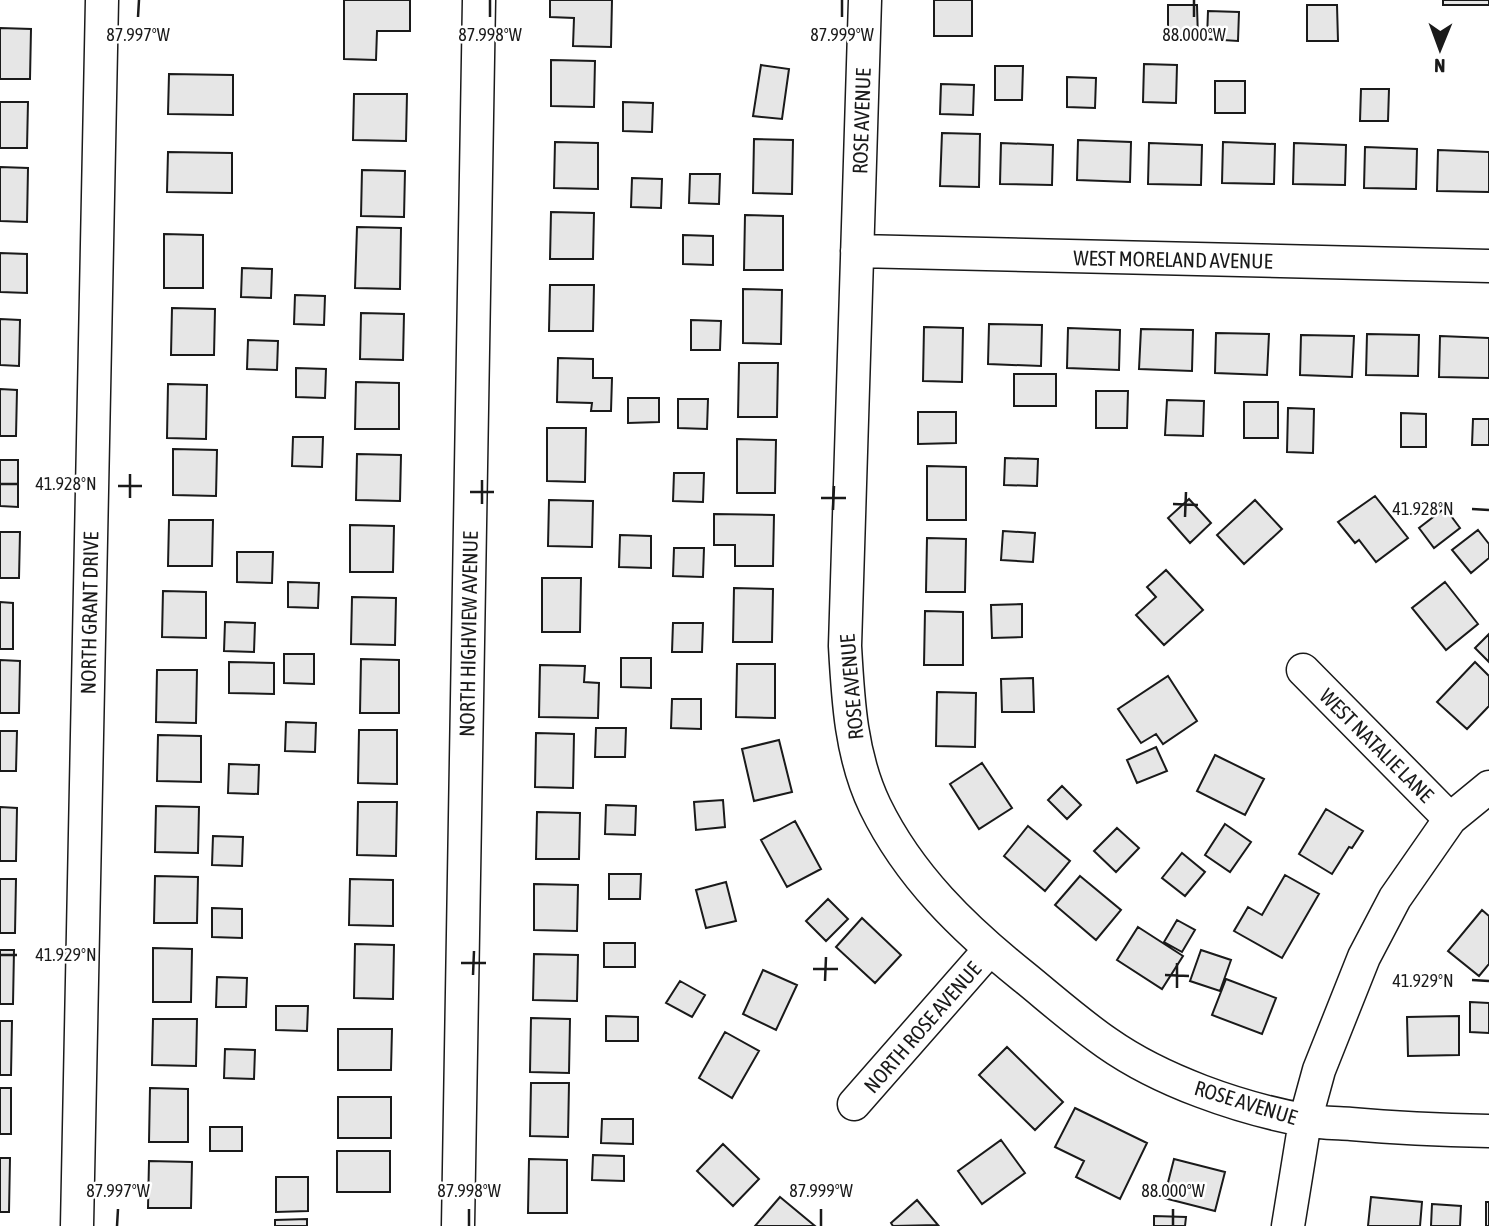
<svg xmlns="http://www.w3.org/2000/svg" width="1489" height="1226" font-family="'Asap Condensed',sans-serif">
<rect width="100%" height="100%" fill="#fff"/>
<!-- building -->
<path fill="#e6e6e6" stroke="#1a1a1a" stroke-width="2" d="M344,0H410V31H377L376,60L344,59Z
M550,0H612L611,47L573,46L574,18L550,17Z
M934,0H972V36H934Z
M1443,0H1489V5H1443Z
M1168,5H1197L1198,40H1168Z
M1307,5H1337L1338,41H1307Z
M1208,11L1239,12L1238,41L1207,39Z
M0,28L31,29L30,79H0Z
M551,60L595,61L594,107L551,106Z
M1144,64L1177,65L1176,103L1143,102Z
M761,65L789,69L782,119L753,116Z
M995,66H1023L1022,100H995Z
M169,74L233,75V115L168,114Z
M1067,77L1096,78L1095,108L1067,107Z
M1215,81H1245V113H1215Z
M941,84L974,85L973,115L940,114Z
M1361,89H1389L1388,121H1360Z
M354,94H407L406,141L353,140Z
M0,102H28L27,148H0Z
M623,102L653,103L652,132L623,131Z
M942,133L980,134L979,187L940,186Z
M754,139L793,140L792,194L753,193Z
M1078,140L1131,142L1130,182L1077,180Z
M555,142L598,143V189L554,188Z
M1223,142L1275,144L1274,184L1222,183Z
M1001,143L1053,145L1052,185L1000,184Z
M1149,143L1202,145L1201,185L1148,184Z
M1294,143L1346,145L1345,185L1293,184Z
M1365,147L1417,149L1416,189L1364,188Z
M1438,150L1489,152V192L1437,191Z
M168,152L232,153V193L167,192Z
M0,167L28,168L27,222L0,221Z
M362,170L405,171L404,217L361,216Z
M690,174H720L719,204L689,203Z
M632,178L662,179L661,208L631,207Z
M551,212L594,213L593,259H550Z
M745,215L783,216V270H744Z
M357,227L401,228L400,289L355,288Z
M164,234L203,235V288H164Z
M683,235L713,236V265L683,264Z
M0,253L27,254V293L0,292Z
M242,268L272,269L271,298L241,297Z
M550,285H594L593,331H549Z
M743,289L782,290L781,344L743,343Z
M295,295L325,296L324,325L294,324Z
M172,308L215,309L214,355H171Z
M361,313L404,314L403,360L360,359Z
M0,319L20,320L19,366L0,365Z
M691,320L721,321L720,350H691Z
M989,324L1042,325L1041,366L988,364Z
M924,327L963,328L962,382L923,381Z
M1068,328L1120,330L1119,370L1067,368Z
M1141,329L1193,330L1192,371L1139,369Z
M1216,333L1269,334L1267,375L1215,373Z
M1367,334L1419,335L1418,376L1366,375Z
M1301,335L1354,336L1352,377L1300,375Z
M1440,336L1489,338V378L1439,377Z
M248,340L278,341L277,370L247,369Z
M558,358L593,359V378H612L611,411H591L592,403L557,402Z
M739,363H778L777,417H738Z
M296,368L326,369L325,398L296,397Z
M1014,374H1056V406H1014Z
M356,382L399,383V429H355Z
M168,384L207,385L206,439L167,438Z
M0,389L17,390L16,436H0Z
M1096,391H1128L1127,428H1096Z
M628,398H659V422L628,423Z
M678,399H708L707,429L678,428Z
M1167,400L1204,401L1203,436L1165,435Z
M1244,402H1278V438H1244Z
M1288,408L1314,409L1313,453L1287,452Z
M918,412H956V443L918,444Z
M1401,413L1426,414V447H1401Z
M1473,419H1489V445H1472Z
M547,428H586L585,482L547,481Z
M293,437H323L322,467L292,466Z
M737,439L776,440L775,493H737Z
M173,449L217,450L216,496L173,495Z
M357,454L401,455L400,501L356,500Z
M1005,458L1038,459L1037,486L1004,485Z
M0,460H18V507L0,506Z
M927,466L966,467V520H927Z
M674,473H704L703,502L673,501Z
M1375,496L1408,538L1376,562L1359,540L1355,543L1338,522Z
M1189,499L1211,523L1190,543L1168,518Z
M549,500L593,501L592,547L548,546Z
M1255,500L1282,529L1244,564L1217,535Z
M1445,508L1460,528L1434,548L1419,528Z
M714,514L774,515L773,566H735V545H714Z
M169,520H213L212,566H168Z
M350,525L394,526L393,572H350Z
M1478,530L1489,544V558L1471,573L1452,550Z
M1003,531L1035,533L1033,562L1001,560Z
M0,532H20L19,578H0Z
M620,535L651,536V568L619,567Z
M927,538L966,539L965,592H926Z
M674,548H704L703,577L673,576Z
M237,552H273L272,583L237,582Z
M1166,570L1203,610L1164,645L1136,615L1156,597L1147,587Z
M542,578H581L580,632H542Z
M288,582L319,583L318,608L288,607Z
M1445,582L1478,624L1446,650L1412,608Z
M734,588L773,589L772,642H733Z
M163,591L206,592V638L162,637Z
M352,597L396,598L395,645L351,644Z
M0,602L13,603V649H0Z
M1022,604V637L992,638L991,605Z
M925,611L963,612V665H924Z
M225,622L255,623L254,652L224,651Z
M673,623H703L702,652H672Z
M1489,634V662L1475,648Z
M284,654H314V684L284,683Z
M621,658H651V688L621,687Z
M361,659L399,660V713H360Z
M0,660L20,661L19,713H0Z
M229,662L274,663V694L229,693Z
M1475,662L1489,676V706L1467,729L1437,702Z
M737,664H775V718L736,717Z
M540,665L585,666L584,682L599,683L598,718L539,717Z
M157,670H197L196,723L156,722Z
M1168,676L1197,721L1163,744L1156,734L1141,743L1118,709Z
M1033,678L1034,712H1002L1001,679Z
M937,692L976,693L975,747L936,746Z
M672,699H701V729L671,728Z
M286,722L316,723L315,752L285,751Z
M596,728H626L625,757H595Z
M359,730H397V784L358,783Z
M0,731H17L16,771H0Z
M536,733L574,734L573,788L535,787Z
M158,735L201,736V782L157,781Z
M779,740L792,792L754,801L742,749Z
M1156,747L1167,771L1137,783L1127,760Z
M1215,755L1264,779L1245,815L1197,791Z
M982,763L1012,808L979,829L950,784Z
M229,764L259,765L258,794L228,793Z
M1062,786L1081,805L1067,819L1048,800Z
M723,800L725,827L696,830L694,802Z
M358,802H397L396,856L357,855Z
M606,805L636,806L635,835L605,834Z
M156,806L199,807L198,853L155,852Z
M0,807L17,808L16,861H0Z
M1326,809L1363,831L1352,848L1349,847L1332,874L1299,854Z
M537,812L580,813L579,859H536Z
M795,821L821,869L787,887L761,840Z
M1225,824L1251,842L1230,872L1205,855Z
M1028,826L1070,861L1045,891L1004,856Z
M1117,828L1139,848L1116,872L1094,851Z
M213,836L243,837L242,866L212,865Z
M1182,853L1205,872L1185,896L1162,878Z
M609,874H641L640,899H609Z
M1285,875L1319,894L1282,958L1234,931L1248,907L1262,915Z
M155,876L198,877L197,923H154Z
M1080,876L1121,910L1096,940L1055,905Z
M0,879H16L15,933H0Z
M350,879L393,880V926L349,925Z
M726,882L736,921L706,928L696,890Z
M534,884L578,885L577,931L534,930Z
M828,899L848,919L826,941L806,921Z
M212,908L242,909V938L212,937Z
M1482,910L1489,916V964L1479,976L1448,951Z
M862,918L901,955L875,983L836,947Z
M1177,920L1195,930L1182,952L1164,942Z
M1138,927L1183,956L1162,989L1117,960Z
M604,943H635V967H604Z
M355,944L394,945L393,999L354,998Z
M153,948L192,949L191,1002H153Z
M0,950H14L13,1004H0Z
M1201,950L1231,960L1220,991L1190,981Z
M534,954L578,955L577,1001L533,1000Z
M763,970L797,985L776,1030L743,1014Z
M217,977L247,978L246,1007H216Z
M1226,979L1276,998L1262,1034L1212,1015Z
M680,981L705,995L692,1017L666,1003Z
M1470,1002L1489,1003V1033L1470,1032Z
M276,1006H308L307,1031L276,1030Z
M606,1016L638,1017V1041H606Z
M1459,1016V1055L1408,1056L1407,1017Z
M531,1018L570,1019L569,1073L530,1072Z
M153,1019H197L196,1066L152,1065Z
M0,1021H12L11,1075H0Z
M338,1029H392L391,1070H338Z
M725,1032L759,1051L732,1098L699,1078Z
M1007,1047L1063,1102L1035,1130L979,1075Z
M225,1049L255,1050L254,1079L224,1078Z
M531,1083H569L568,1137L530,1136Z
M0,1088H11V1134H0Z
M150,1088L188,1089V1142H149Z
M338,1097H391V1138H338Z
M1075,1108L1147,1143L1120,1199L1076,1177L1084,1161L1055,1147Z
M602,1119H633V1144L601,1143Z
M210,1127H242V1151H210Z
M1001,1140L1025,1173L982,1204L958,1171Z
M723,1144L759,1179L733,1206L697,1171Z
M337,1151H390V1192H337Z
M593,1155L624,1156V1181L592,1180Z
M0,1158H10L9,1212H0Z
M529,1159L567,1160V1213H528Z
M1174,1159L1225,1172L1215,1211L1164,1198Z
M149,1161L192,1162L191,1208H148Z
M276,1177H308V1211L276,1212Z
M780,1197L815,1226H755Z
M1371,1197L1422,1202L1420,1226H1368Z
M917,1200L938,1225L893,1226L891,1223Z
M1486,1202H1489V1226H1486Z
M1432,1204L1461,1206L1460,1226H1431Z
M1154,1216L1186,1217L1185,1226H1154Z
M307,1219V1226H275V1220Z"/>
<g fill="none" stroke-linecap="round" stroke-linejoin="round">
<!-- minor casing -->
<g stroke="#1a1a1a" stroke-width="35">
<path id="minor" d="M865,0L845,646C848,701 851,756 875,806C909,876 964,929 1024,977C1051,999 1078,1023 1107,1043C1161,1081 1239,1108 1304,1120C1319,1123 1336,1123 1351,1124C1397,1128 1443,1130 1489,1131
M857,251L1489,266
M1303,670L1450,819
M854,1104L990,949
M77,1226L102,0
M458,1226L479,0
M1288,1226L1305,1121L1319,1070L1364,957L1395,898L1450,819L1489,787"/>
</g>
<!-- minor -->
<use href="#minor" stroke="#fff" stroke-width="32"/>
</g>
<!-- ticks -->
<path fill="none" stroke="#1a1a1a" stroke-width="2.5" d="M138,17L139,0M490,17V0M842,17V0M1194,17V0M0,484H17M118,486H142M470,492H494M130,498V474M821,498H846M482,504V480M1173,504L1198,505M1472,509L1489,510M833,510L834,486M1185,517L1186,492M0,955H17M461,963H486M813,969H838M473,975L474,951M1165,975L1189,976M1472,980L1489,981M825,981L826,957M1177,988V963M117,1226L118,1209M469,1226V1209M821,1226V1209M1173,1226V1209"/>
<g text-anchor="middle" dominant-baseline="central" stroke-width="5" stroke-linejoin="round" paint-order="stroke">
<!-- street labels -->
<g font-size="21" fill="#1a1a1a" stroke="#fff">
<text transform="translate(861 121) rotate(-88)">ROSE AVENUE</text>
<text transform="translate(1173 259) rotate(1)">WEST MORELAND AVENUE</text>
<text transform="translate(89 613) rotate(-89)">NORTH GRANT DRIVE</text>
<text transform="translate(468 634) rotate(-89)">NORTH HIGHVIEW AVENUE</text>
<text transform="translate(851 687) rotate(-95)">ROSE AVENUE</text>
<text transform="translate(1377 745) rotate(45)">WEST NATALIE LANE</text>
<text transform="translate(922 1027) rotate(-49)">NORTH ROSE AVENUE</text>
<text transform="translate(1246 1102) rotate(17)">ROSE AVENUE</text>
</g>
</g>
<g font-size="18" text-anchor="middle" fill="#1a1a1a" stroke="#fff" stroke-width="5" stroke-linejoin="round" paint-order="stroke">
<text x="138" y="41">87.997°W</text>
<text x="490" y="41">87.998°W</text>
<text x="842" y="41">87.999°W</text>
<text x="1194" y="41">88.000°W</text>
<text x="66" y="490">41.928°N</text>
<text x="1423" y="515">41.928°N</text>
<text x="66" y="961">41.929°N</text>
<text x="1423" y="987">41.929°N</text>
<text x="118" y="1197">87.997°W</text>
<text x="469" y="1197">87.998°W</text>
<text x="821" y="1197">87.999°W</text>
<text x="1173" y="1197">88.000°W</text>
</g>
<!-- north arrow -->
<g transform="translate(1440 49) rotate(181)" stroke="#ffffff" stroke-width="5" paint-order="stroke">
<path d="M0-5L12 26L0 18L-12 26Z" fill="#1a1a1a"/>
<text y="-10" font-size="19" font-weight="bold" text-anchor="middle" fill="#1a1a1a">N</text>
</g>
</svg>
